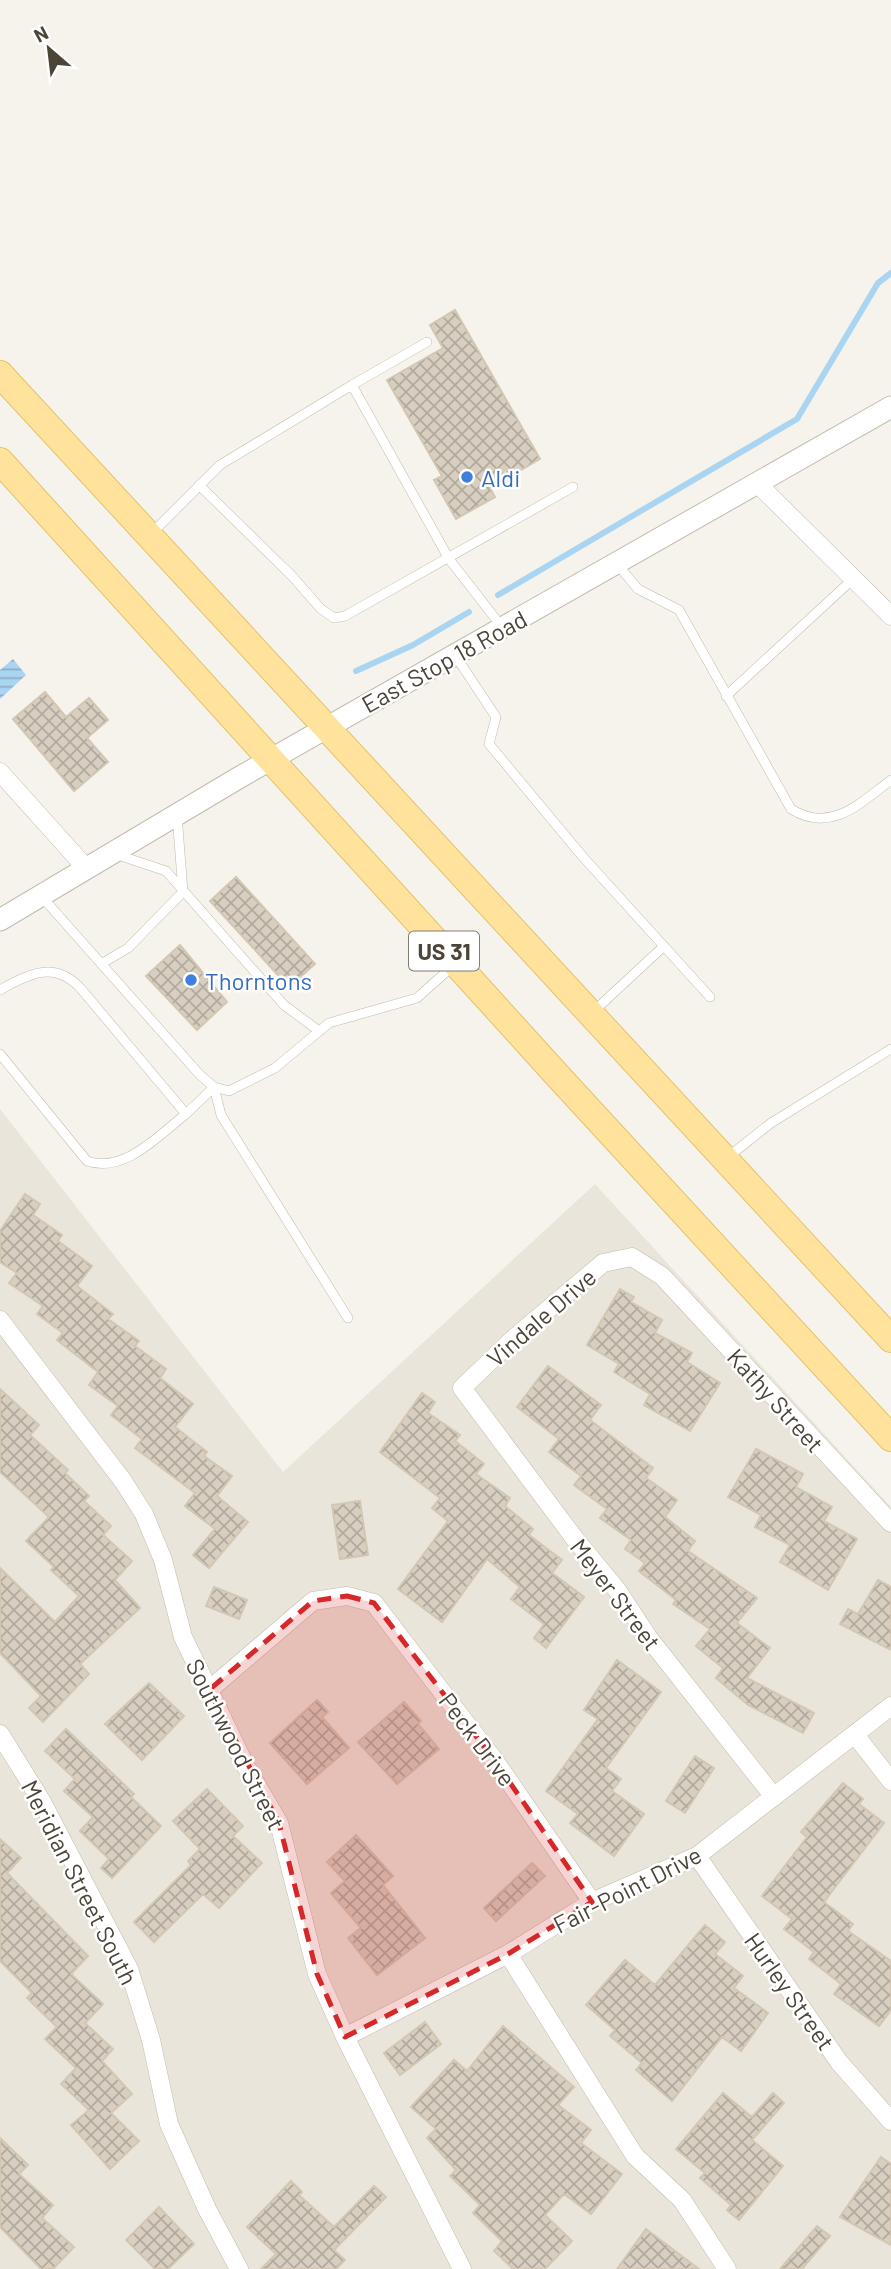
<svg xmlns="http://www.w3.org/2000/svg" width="891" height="2269" font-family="Barlow,sans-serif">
<defs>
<pattern id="water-rules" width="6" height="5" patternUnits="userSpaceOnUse" patternTransform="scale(1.75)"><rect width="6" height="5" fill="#a9d4f2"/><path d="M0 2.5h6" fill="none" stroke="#8caec5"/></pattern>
<pattern id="building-cross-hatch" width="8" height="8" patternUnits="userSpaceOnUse" patternTransform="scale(1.75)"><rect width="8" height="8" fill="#d8cfc1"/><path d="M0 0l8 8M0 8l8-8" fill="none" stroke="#b1aa9e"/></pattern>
</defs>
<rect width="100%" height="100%" fill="#f6f3ec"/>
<!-- residential -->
<path fill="#eae5da" d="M0,1109L283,1472L595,1184L891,1507V2269H0Z"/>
<!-- water -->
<path fill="url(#water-rules)" d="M13,659L26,675L0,699V670Z"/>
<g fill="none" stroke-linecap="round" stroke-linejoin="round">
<!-- stream -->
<path stroke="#a9d4f2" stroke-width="6" d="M498,595L797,419L878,283L891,273
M356,671L413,645L469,612"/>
</g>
<!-- building -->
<path fill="url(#building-cross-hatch)" stroke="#d3c7b4" stroke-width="2" d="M455,310L540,459L490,488L495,497L456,519L434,480L442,476L387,380L443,348L430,325Z
M45,692L66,717L89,698L108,720L87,738L108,762L74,791L13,719Z
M236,877L315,964L289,987L210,901Z
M180,945L227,1002L197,1030L146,976Z
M25,1194L40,1204L33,1215L62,1235L58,1241L92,1266L77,1286L113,1314L108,1319L139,1341L135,1346L166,1369L160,1378L193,1404L175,1427L207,1452L204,1456L232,1476L217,1496L248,1522L209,1568L193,1555L215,1529L185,1506L195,1493L135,1448L142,1439L111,1415L118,1406L89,1385L98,1372L57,1340L63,1333L37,1314L43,1306L9,1283L17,1273L0,1262V1231Z
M620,1289L634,1297L631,1302L662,1320L655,1333L692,1353L687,1362L720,1383L690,1431L644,1405L650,1394L614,1372L619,1364L587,1345Z
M548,1366L601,1405L590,1420L653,1468L646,1478L677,1500L665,1517L695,1541L688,1551L757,1598L737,1623L770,1648L747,1678L814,1713L803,1733L748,1705L716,1678L723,1668L696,1646L710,1629L673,1604L676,1600L639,1571L645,1563L625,1549L631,1540L600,1518L607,1509L574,1485L581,1476L549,1452L559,1439L517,1407Z
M0,1389L39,1425L30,1435L68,1470L65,1473L89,1496L84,1501L111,1526L103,1535L132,1561L115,1580L140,1608L80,1664L89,1674L43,1722L29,1708L41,1696L0,1653V1568L55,1622L79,1596L51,1570L54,1567L26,1541L49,1517L0,1472Z
M422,1393L435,1402L428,1413L460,1435L455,1441L484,1464L476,1474L510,1498L505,1506L533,1529L529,1535L562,1560L552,1573L584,1597L546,1648L534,1638L544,1624L511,1599L520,1587L487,1559L442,1622L398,1589L448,1521L432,1508L440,1498L380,1452Z
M756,1449L803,1474L796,1487L832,1507L824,1521L857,1539L828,1590L780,1562L790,1545L755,1527L761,1515L728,1497Z
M360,1501L368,1555L340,1559L332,1505Z
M878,1580L891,1587V1650L840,1624L848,1609L858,1614Z
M214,1587L247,1600L239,1619L206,1606Z
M617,1660L661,1692L606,1768L621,1779L612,1791L644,1814L614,1856L570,1823L578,1814L546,1791L598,1719L584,1710Z
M149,1683L184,1716L142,1760L105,1724Z
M317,1700L328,1712L322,1717L349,1748L307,1784L270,1743Z
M404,1702L421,1721L418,1724L439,1749L397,1784L358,1742Z
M66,1729L134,1794L131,1797L161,1826L112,1878L101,1868L109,1859L80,1831L93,1817L64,1791L75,1779L45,1751Z
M695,1756L714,1768L685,1813L666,1801Z
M843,1783L863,1799L859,1804L884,1823L824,1902L853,1924L848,1931L891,1961V2010L879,2026L834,1994L841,1984L809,1959L814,1952L784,1929L792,1919L762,1896L807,1837L801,1832Z
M207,1789L243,1826L233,1836L262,1863L219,1908L203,1894L154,1942L134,1922L191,1865L188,1861L200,1849L173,1821Z
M356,1835L393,1876L383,1885L425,1938L377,1975L348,1938L361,1928L331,1893L345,1881L327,1862Z
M0,1839L21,1858L7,1873L88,1956L71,1974L103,2004L85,2023L113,2049L102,2061L132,2094L111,2113L139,2141L110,2169L71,2125L89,2110L61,2084L76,2068L45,2039L57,2027L27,1998L32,1993L0,1961Z
M532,1863L545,1876L496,1921L484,1908Z
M705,1925L725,1942L715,1954L743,1976L734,1988L768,2013L741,2051L722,2037L672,2101L636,2070L642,2063L610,2036L615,2030L586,2005L625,1960L655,1985Z
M425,2022L441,2044L400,2075L384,2053Z
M503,2026L574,2087L558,2105L591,2130L581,2143L622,2174L591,2214L564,2194L545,2215L572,2241L545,2269H513L494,2251L502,2241L473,2213L480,2205L450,2176L456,2170L427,2138L436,2129L411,2107L454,2060L467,2071Z
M723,2093L752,2117L773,2093L784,2103L752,2140L783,2166L739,2220L727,2210L731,2205L700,2178L705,2173L676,2149Z
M0,2138L28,2165L19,2174L53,2205L42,2218L74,2247L53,2269H41L0,2227Z
M881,2157L891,2164V2245L840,2217Z
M291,2181L302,2192L299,2195L334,2227L374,2186L386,2197L334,2250L345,2260L336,2269H261L276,2254L247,2227Z
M159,2207L194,2244L168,2269H155L126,2240Z
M817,2226L830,2236L802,2269H780Z
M646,2229L699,2269H617Z"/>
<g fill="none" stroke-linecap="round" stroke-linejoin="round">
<!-- service casing -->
<g stroke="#c2bbae" stroke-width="10">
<path id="service" d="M352,385L427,342
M199,485L292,576L321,609L334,618L345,616L573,487
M150,535L220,465L352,385L449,559L502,627
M617,564L638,589L679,610L791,809C831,834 860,803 891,780
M455,655L496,717L489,744L583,857L710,997
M726,696L853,579
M115,854L166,871L284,1005L319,1031
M42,897L200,1075L214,1087L229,1091L275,1068L329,1023L417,998L455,964
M101,964L128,948L183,892L177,815
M0,990C30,973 56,960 82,990L186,1114L214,1087L221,1115L348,1318
M594,1011L664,946
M0,1054L87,1161C124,1174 159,1135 186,1114
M728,1157L771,1123L891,1049"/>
</g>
<!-- minor casing -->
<g stroke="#c2bbae" stroke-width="19">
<path id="minor" d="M758,484L891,616
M0,772L87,869
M0,1320L123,1481L144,1514L163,1560L183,1637L245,1765L279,1823L317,1974L345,2037L462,2269
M209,1690L313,1601L347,1596L374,1603L495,1761L592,1902
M0,1734L42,1802L129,1969L151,2040L169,2124L207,2209L239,2269
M856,1736L891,1781
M774,1797L648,1637L617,1590L575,1539L462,1388L512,1340L603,1263L632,1257L662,1276L891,1523
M697,1856L839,2062L891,2121
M508,1954L635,2156L682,2200L727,2269
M345,2037L508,1954L592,1902L697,1856L891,1706"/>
</g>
<!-- tertiary casing -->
<g stroke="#c2bbae" stroke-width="23">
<path id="tertiary" d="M0,920L240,777L891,407"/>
</g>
<!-- primary casing -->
<g stroke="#e6c16a" stroke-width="28">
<path id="primary" d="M0,374L891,1339
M0,461L557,1075L891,1438"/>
</g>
<!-- service -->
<use href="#service" stroke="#fff" stroke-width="9"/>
<!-- minor -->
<use href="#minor" stroke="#fff" stroke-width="18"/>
<!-- tertiary -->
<use href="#tertiary" stroke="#fff" stroke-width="21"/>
<!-- primary -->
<use href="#primary" stroke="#ffe39c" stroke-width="26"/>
</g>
<!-- marked area -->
<path fill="#d62828" fill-opacity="0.2" stroke="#d62828" stroke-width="5" stroke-dasharray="14 9" stroke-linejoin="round" d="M347,1596L374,1603L495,1761L592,1902L508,1954L345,2037L317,1974L279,1823L209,1690L313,1601Z"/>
<!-- markers -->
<g fill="#3f7fe0" stroke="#fff" stroke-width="2.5">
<circle cx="467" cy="477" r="7"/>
<circle cx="191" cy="980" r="7"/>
</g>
<g text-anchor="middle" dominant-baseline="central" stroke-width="5" stroke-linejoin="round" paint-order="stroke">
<!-- shield labels -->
<rect fill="#fff" stroke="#817c74" stroke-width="2" x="409" y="931.5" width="70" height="39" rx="5"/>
<g font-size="23" font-weight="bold" fill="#4b4439">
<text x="444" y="951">US 31</text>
</g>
<!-- shop labels -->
<g font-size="24" fill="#366cbe" stroke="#fff" text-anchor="start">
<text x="481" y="477">Aldi</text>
<text x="205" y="980">Thorntons</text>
</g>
<!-- street labels -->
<g font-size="24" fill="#4b4439" stroke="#fff">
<text transform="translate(444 661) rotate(-29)">East Stop 18 Road</text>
<text transform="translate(541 1317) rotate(-41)">Vindale Drive</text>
<text transform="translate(776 1400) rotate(48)">Kathy Street</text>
<text transform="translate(616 1594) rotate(53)">Meyer Street</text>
<text transform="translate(478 1739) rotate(53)">Peck Drive</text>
<text transform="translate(236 1744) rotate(63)">Southwood Street</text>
<text transform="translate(80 1882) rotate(63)">Meridian Street South</text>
<text transform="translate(627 1889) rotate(-27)">Fair-Point Drive</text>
<text transform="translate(790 1991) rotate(55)">Hurley Street</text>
</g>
</g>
<!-- north arrow -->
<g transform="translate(49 49) rotate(332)" stroke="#ffffff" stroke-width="5" paint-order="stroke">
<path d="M0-5L12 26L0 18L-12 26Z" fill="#4b4439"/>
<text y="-10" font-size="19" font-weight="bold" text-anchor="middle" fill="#4b4439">N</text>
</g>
</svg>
